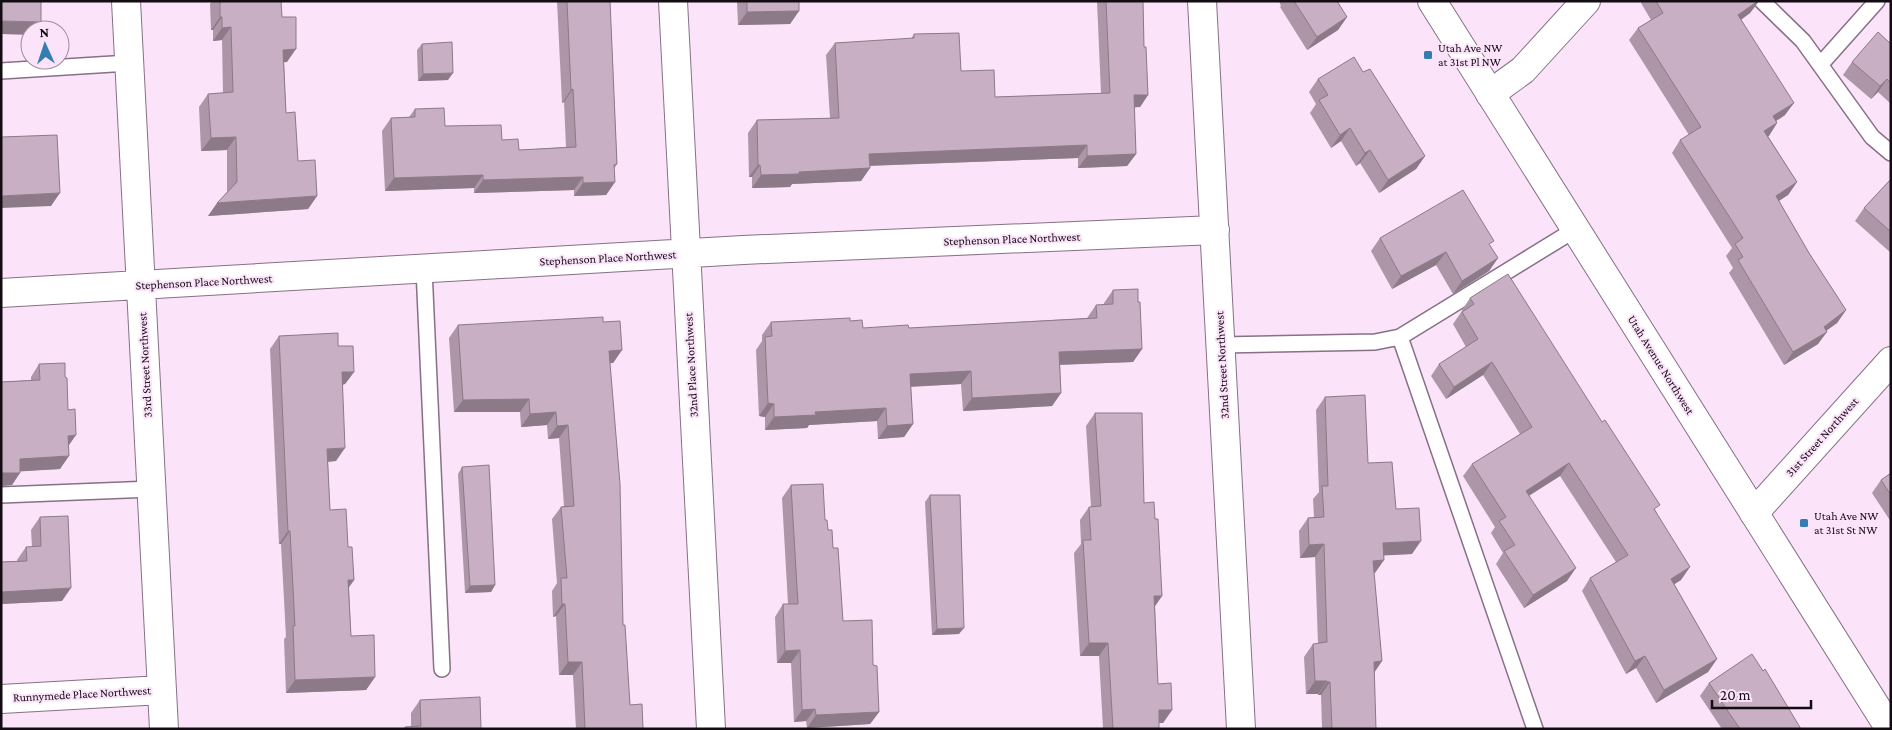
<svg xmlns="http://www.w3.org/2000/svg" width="1892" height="730" font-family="'Crimson Pro',serif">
<rect width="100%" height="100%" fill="#fbe3fa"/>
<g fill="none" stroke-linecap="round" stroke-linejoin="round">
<!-- lane casing -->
<g stroke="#867185" stroke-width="18">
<path id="lane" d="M1762,1L1803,41L1872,137L1891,153
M1820,65L1877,1
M1,71L129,63
M424,269L442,669
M1400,337L1535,729
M1221,345L1375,342L1400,337L1576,229
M1,495L152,489"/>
</g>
<!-- street casing -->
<g stroke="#867185" stroke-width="30">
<path id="street" d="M126,1L164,729
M673,1L711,729
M1202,1L1241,729
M1490,94L1523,70L1586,1
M1,293L743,250L1215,230
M1754,513L1891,361
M1,699L162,690"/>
</g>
<!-- secondary casing -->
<g stroke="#867185" stroke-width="30">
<path id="secondary" d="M1432,1L1890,729"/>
</g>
<!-- lane -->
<use href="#lane" stroke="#fff" stroke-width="15"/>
<!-- street -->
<use href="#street" stroke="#fff" stroke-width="28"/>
<!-- secondary -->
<use href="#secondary" stroke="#fff" stroke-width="28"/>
</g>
<!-- wall -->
<path fill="#ac96a8" d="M212,1H281L282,17L287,62H284L286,113L298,161L317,196L308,209L208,216L227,192V150L201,151L199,107L208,94L223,93L222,40L213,41V30H211L210,4Z
M557,1H610L617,164L614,169L615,182L606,195L574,196V190L474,193V188L385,191L382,131L391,118L409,117L415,109L445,126L502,140L519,150L566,147L564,102L562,103Z
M737,1H799V11L790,24L738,25Z
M1097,1H1143L1144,47L1148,95L1140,107H1134L1136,154L1127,166L1078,168V158L869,166L870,168L861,181L792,184L790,187L752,188V177H749L748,133L757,120L830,118L826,55L835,43L911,39L914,34L995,97L1101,93Z
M1279,1H1337L1347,17L1338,30L1307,50L1280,7L1281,6Z
M1642,1H1759L1750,13L1741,20L1785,115L1776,121L1777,123L1768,136L1797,182L1788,195L1779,201L1809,253L1846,310L1837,323L1826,331L1818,344L1784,365L1729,273L1733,268L1726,256L1732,248L1672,153L1680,140L1689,135L1629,40L1638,28L1651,20L1641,3Z
M422,44L448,80L418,81L417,50Z
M1891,44V104L1878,92L1871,99L1843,75L1852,62Z
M1363,72L1425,156L1416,169L1379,193L1360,163L1356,166L1341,141L1331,148L1310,113L1316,104L1309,92L1318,79Z
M1891,179V253L1855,221L1864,208Z
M1380,238L1490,246L1498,258L1489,271L1453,294L1436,265L1392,289L1371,251Z
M1113,290L1142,349L1133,362L1060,365L1061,393L1052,406L963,411L961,384L911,387L913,424L904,437L878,439L877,421L809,425L807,428L765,430V417L759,416L756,350L762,341V335L771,322L850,321L863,328H909L1087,318L1096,305H1104V303Z
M1470,298L1656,511L1681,580L1674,584L1717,659L1708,672L1656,703L1636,668L1626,674L1582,591L1590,578L1616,562L1560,476L1529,496L1567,581L1524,608L1496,564L1503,553L1491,533L1495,527L1463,476L1472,464L1520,434L1483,375L1446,399L1431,376L1439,364L1466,347L1453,324L1462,311V310Z
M603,322L622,350L613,363H610L623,625L630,705L643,729H576L573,675H559L556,616L553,617L552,591L557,583L552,519L561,507L564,506L559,438L548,439L547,425L521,427L520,412H454L449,338L458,325Z
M279,336L338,346L354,372L345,384L343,385L336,461L328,462L330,510L348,547L354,580L349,587L351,636L375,677L366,690L286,693L284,639L286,637L281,544H279L270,349Z
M39,364L68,446L60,469L20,471L12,485L1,486V382L31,380V377Z
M1325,397L1368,463L1396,509L1412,554L1384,555V560L1374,573L1382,661L1374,673L1376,729H1322L1321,695H1318V694H1306L1304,657L1313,644H1318L1315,557L1300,558L1299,531L1308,518L1314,517L1313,499L1319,492L1316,410Z
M1095,413L1144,503L1155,519L1162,596L1155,606L1158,684L1172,710L1163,723H1159V729H1103L1099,656H1080L1074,553L1081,544L1080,520L1089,507H1091L1086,426Z
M462,467L495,585L491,592L465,593L458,474Z
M1891,473V522L1872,493L1881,480Z
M791,485L825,520L833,548L843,621L873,665L879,712L870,724L807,728L806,721L794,722L791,663H777L775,617L783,604H788L782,498Z
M930,495L959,634L932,635L925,502Z
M40,517L62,601L1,604V562L17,561V560L26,547H32L31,530Z
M1709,683L1801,729H1722L1700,696Z
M420,700L481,729H404L405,727H411V713Z"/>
<!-- shaded-wall -->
<path fill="#8c7a88" d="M1759,1L1750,13L1729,28L1738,15Z
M799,11L790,24L738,25L747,12Z
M220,17H222L213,30H211Z
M1347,17L1338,30L1307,50L1317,37Z
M1,21L41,22L35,30H30V35L1,34Z
M231,27L222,40L213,41L222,28Z
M296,49L287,62L274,63L283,50Z
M453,73L448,80L418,81L423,74Z
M1887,79L1878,92L1871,99L1880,86Z
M573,89L564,102L562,103L571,90Z
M1134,95H1148L1140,107L1125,108Z
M1794,103L1785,115L1764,129L1773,116Z
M1777,123L1769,136L1756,144L1764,131Z
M1350,128L1341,141L1331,148L1340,135Z
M236,137L227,150L201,151L211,138Z
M1087,145L1078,158L860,166L869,154Z
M1370,150L1360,163L1356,166L1365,153Z
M1136,154L1127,166L1078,168L1087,156Z
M1425,156L1416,169L1379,193L1388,180Z
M758,165H760L752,177H749Z
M870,168L861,181L792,184L790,187L752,188L761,175L799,172Z
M483,175L474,188L385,191L394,178Z
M583,177L574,190L474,193L483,180Z
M615,182L606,195L574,196L583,183Z
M1797,182L1788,195L1767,208L1776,196Z
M60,193L51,206L1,208V196Z
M317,196L308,209L208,216L217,203Z
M1446,252L1436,265L1392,289L1401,276Z
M1498,258L1489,271L1453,294L1462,281Z
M1846,310L1837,323L1820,335L1827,332L1818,344L1784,365L1793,352L1824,327Z
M1142,349L1133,362L1050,365L1059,352Z
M622,350L613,363L600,364L609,351Z
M1492,362L1483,375L1446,399L1454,387Z
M971,371L961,384L901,387L910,374Z
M342,372H354L345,384L333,385Z
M1061,393L1052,406L963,411L972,398Z
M529,399L520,412H454L463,400Z
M768,403L774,404L765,417L759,416Z
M886,408L877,421L809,425L807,428L765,430L774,417L815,412Z
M556,412L547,425L521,427L530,414Z
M913,424L904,437L878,439L887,426Z
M568,425L559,438L548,439L557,426Z
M76,435L67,448L68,436Z
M345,448L336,461L318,462L327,449Z
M69,456L60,469L11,472L20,459Z
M1569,463L1560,476L1517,503L1526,491Z
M1,473H20L12,485L1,486Z
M288,531H290L281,544H279Z
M1421,541L1412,554L1374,556L1383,543Z
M1324,544L1315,557L1300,558L1309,545Z
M1384,560L1375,573L1364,574L1373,561Z
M1690,567L1681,580L1662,592L1671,579Z
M1576,568L1567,581L1524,608L1533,595Z
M348,580H354L345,593Z
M495,585L491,592L465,593L470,586Z
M71,588L62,601L1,604L2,592Z
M1154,596H1162L1153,609Z
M562,604H565L556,616L553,617Z
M964,628L959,634L932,635L937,629Z
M1089,643H1108L1099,656H1080Z
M800,650L791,663H777L785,651Z
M1645,656L1636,668L1626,674L1635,661Z
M1717,659L1708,672L1656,703L1664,690Z
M1382,661L1373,674L1374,662Z
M568,662H582L573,675H559Z
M375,677L366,690L286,693L295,680Z
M1315,681H1327L1318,694H1306Z
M1327,682H1330L1321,695H1318Z
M815,709L806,721L794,722L802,710Z
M1159,710H1172L1163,723H1150Z
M879,712L870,724L807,728L816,715Z"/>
<!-- building -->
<path fill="#c8afc3" stroke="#8c7a88" d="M1,1H41V22L1,21Z
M220,1H281L282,17H296V49L283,50L286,113L295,112L298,161L315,160L317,196L217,203L237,182L236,137L211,138L208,94L233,92L231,27L222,28V17H220Z
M567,1H610L617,164L614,165L615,182L583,183V177L483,180V175L394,178L391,118L415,117V109L444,108L445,126L501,125L502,140L518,139L519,150L576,147L573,89L571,90Z
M747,1H799V11L747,12Z
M1106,1H1143L1144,47H1146L1148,95H1134L1136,154L1087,156V145L869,154L870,168L799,172V174L761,175L760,165H758L757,120L839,118L835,43L914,38V34L959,33L961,71L994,70L995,97L1110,93Z
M1294,1H1337L1347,17L1317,37Z
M1656,1H1758L1738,15L1794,103L1773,116L1777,123L1764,131L1797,182L1776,196L1809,253L1846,310L1824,327L1827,332L1793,352L1738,260L1743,257L1735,244L1743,238L1680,140L1701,127L1638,28L1663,13Z
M1878,32L1891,44V83L1887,79L1880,86L1852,62Z
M452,42L453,73L423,74L422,44Z
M1354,57L1363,72L1370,69L1425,156L1388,180L1370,150L1365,153L1350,128L1340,135L1319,100L1328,95L1318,79Z
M57,135L60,193L1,196V137Z
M1891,179V232L1864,208Z
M1463,190L1494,241L1489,244L1498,258L1462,281L1446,252L1401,276L1380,238Z
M1508,274L1602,422L1605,420L1660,505L1654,509L1690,567L1671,579L1717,659L1664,690L1645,656L1635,661L1590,578L1628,555L1569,463L1526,491L1576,568L1533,595L1504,551L1515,545L1499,521L1506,517L1472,464L1532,427L1492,362L1454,387L1439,364L1478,339L1462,312L1474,304L1470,298Z
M1138,289V302H1140L1142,349L1059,352L1061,393L972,398L971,371L910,374L913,424L887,426L886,408L815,412L816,415L774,417V404L768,403L765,337L772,336L771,322L850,318V321L862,320L863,328L908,325L909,328L1097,318L1096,305L1113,304V290Z
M603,317V322L620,321L622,350L609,351L620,484L623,625H625L630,705L642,704L643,729H585L582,662H568L565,604H562L561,578H567L561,507L574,506L568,425L557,426L556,412L530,414L529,399L463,400L458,325Z
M338,333V346H353L354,372H342L345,448L327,449L330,510L346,509L348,547H352L354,580H348L351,636L374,635L375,677L295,680L293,626H295L290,531H288L279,336Z
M65,363V377L67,378L68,410L75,409L76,435L68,436L69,456L20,459V473H1V382L40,380L39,364Z
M1365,395L1368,463L1392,462L1396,509L1419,508L1421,541L1383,543L1384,560L1373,561L1382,661L1374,662L1376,729H1332L1330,682H1327V681H1315L1313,644L1327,642L1324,544L1309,545L1308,518L1324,517L1322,486H1328L1325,397Z
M1095,413H1142L1144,503L1154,502L1155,519H1158L1162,596H1154L1158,684L1171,683L1172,710H1159V729H1113L1108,643H1089L1083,540H1091L1089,507L1101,506Z
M489,465L495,585L470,586L462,467Z
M1891,473V495L1881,480Z
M823,484L825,520H827L828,530H832L833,548H838L843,621L872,620L873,665L877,666L879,712L816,715L815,709L802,710L800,650L785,651L783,604H798L791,485Z
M930,495H960L964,628L937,629Z
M68,516L71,588L2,592V601L1,602V562L27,561L26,547L41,546L40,517Z
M1752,654L1763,671L1765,669L1801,729H1740L1709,683Z
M480,697L481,729H405V727L421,726L420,700Z"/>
<!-- markers -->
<g fill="#337db1" stroke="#fbe3fa" stroke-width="2">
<rect x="1423" y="50" width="10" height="10" rx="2.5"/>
<rect x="1799" y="518" width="10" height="10" rx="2.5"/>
</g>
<g text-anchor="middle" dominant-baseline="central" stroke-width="4" stroke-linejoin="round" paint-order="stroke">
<!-- poi labels -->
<g font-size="12" fill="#140c13" stroke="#fbe3fa" text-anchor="start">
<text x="1438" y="48">Utah Ave NW<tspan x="1438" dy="14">at 31st Pl NW</tspan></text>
<text x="1814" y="516">Utah Ave NW<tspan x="1814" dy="14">at 31st St NW</tspan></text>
</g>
<!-- street labels -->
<g font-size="12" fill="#140c13" stroke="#fbe3fa">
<text transform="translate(1012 239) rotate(-2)">Stephenson Place Northwest</text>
<text transform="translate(608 258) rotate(-3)">Stephenson Place Northwest</text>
<text transform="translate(204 282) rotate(-3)">Stephenson Place Northwest</text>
<text transform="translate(145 365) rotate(-93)">33rd Street Northwest</text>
<text transform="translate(691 365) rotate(-93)">32nd Place Northwest</text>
<text transform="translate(1222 365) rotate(-93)">32nd Street Northwest</text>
<text transform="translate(1661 365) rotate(58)">Utah Avenue Northwest</text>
<text transform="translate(1822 437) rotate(-48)">31st Street Northwest</text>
<text transform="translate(82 694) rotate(-3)">Runnymede Place Northwest</text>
</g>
</g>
<!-- border -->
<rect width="1892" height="730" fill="none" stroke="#140c13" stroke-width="5"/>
<!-- north arrow -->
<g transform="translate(45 45) rotate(357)"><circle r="24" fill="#fbe3fa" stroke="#9f8d9e"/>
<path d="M0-4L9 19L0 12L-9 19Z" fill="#337db1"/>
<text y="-8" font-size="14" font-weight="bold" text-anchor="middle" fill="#140c13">N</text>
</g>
<!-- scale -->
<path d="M1712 700v8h99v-8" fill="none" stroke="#140c13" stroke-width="2.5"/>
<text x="1720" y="700" font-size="15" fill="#140c13" stroke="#fbe3fa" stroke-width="4" paint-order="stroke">20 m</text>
</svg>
